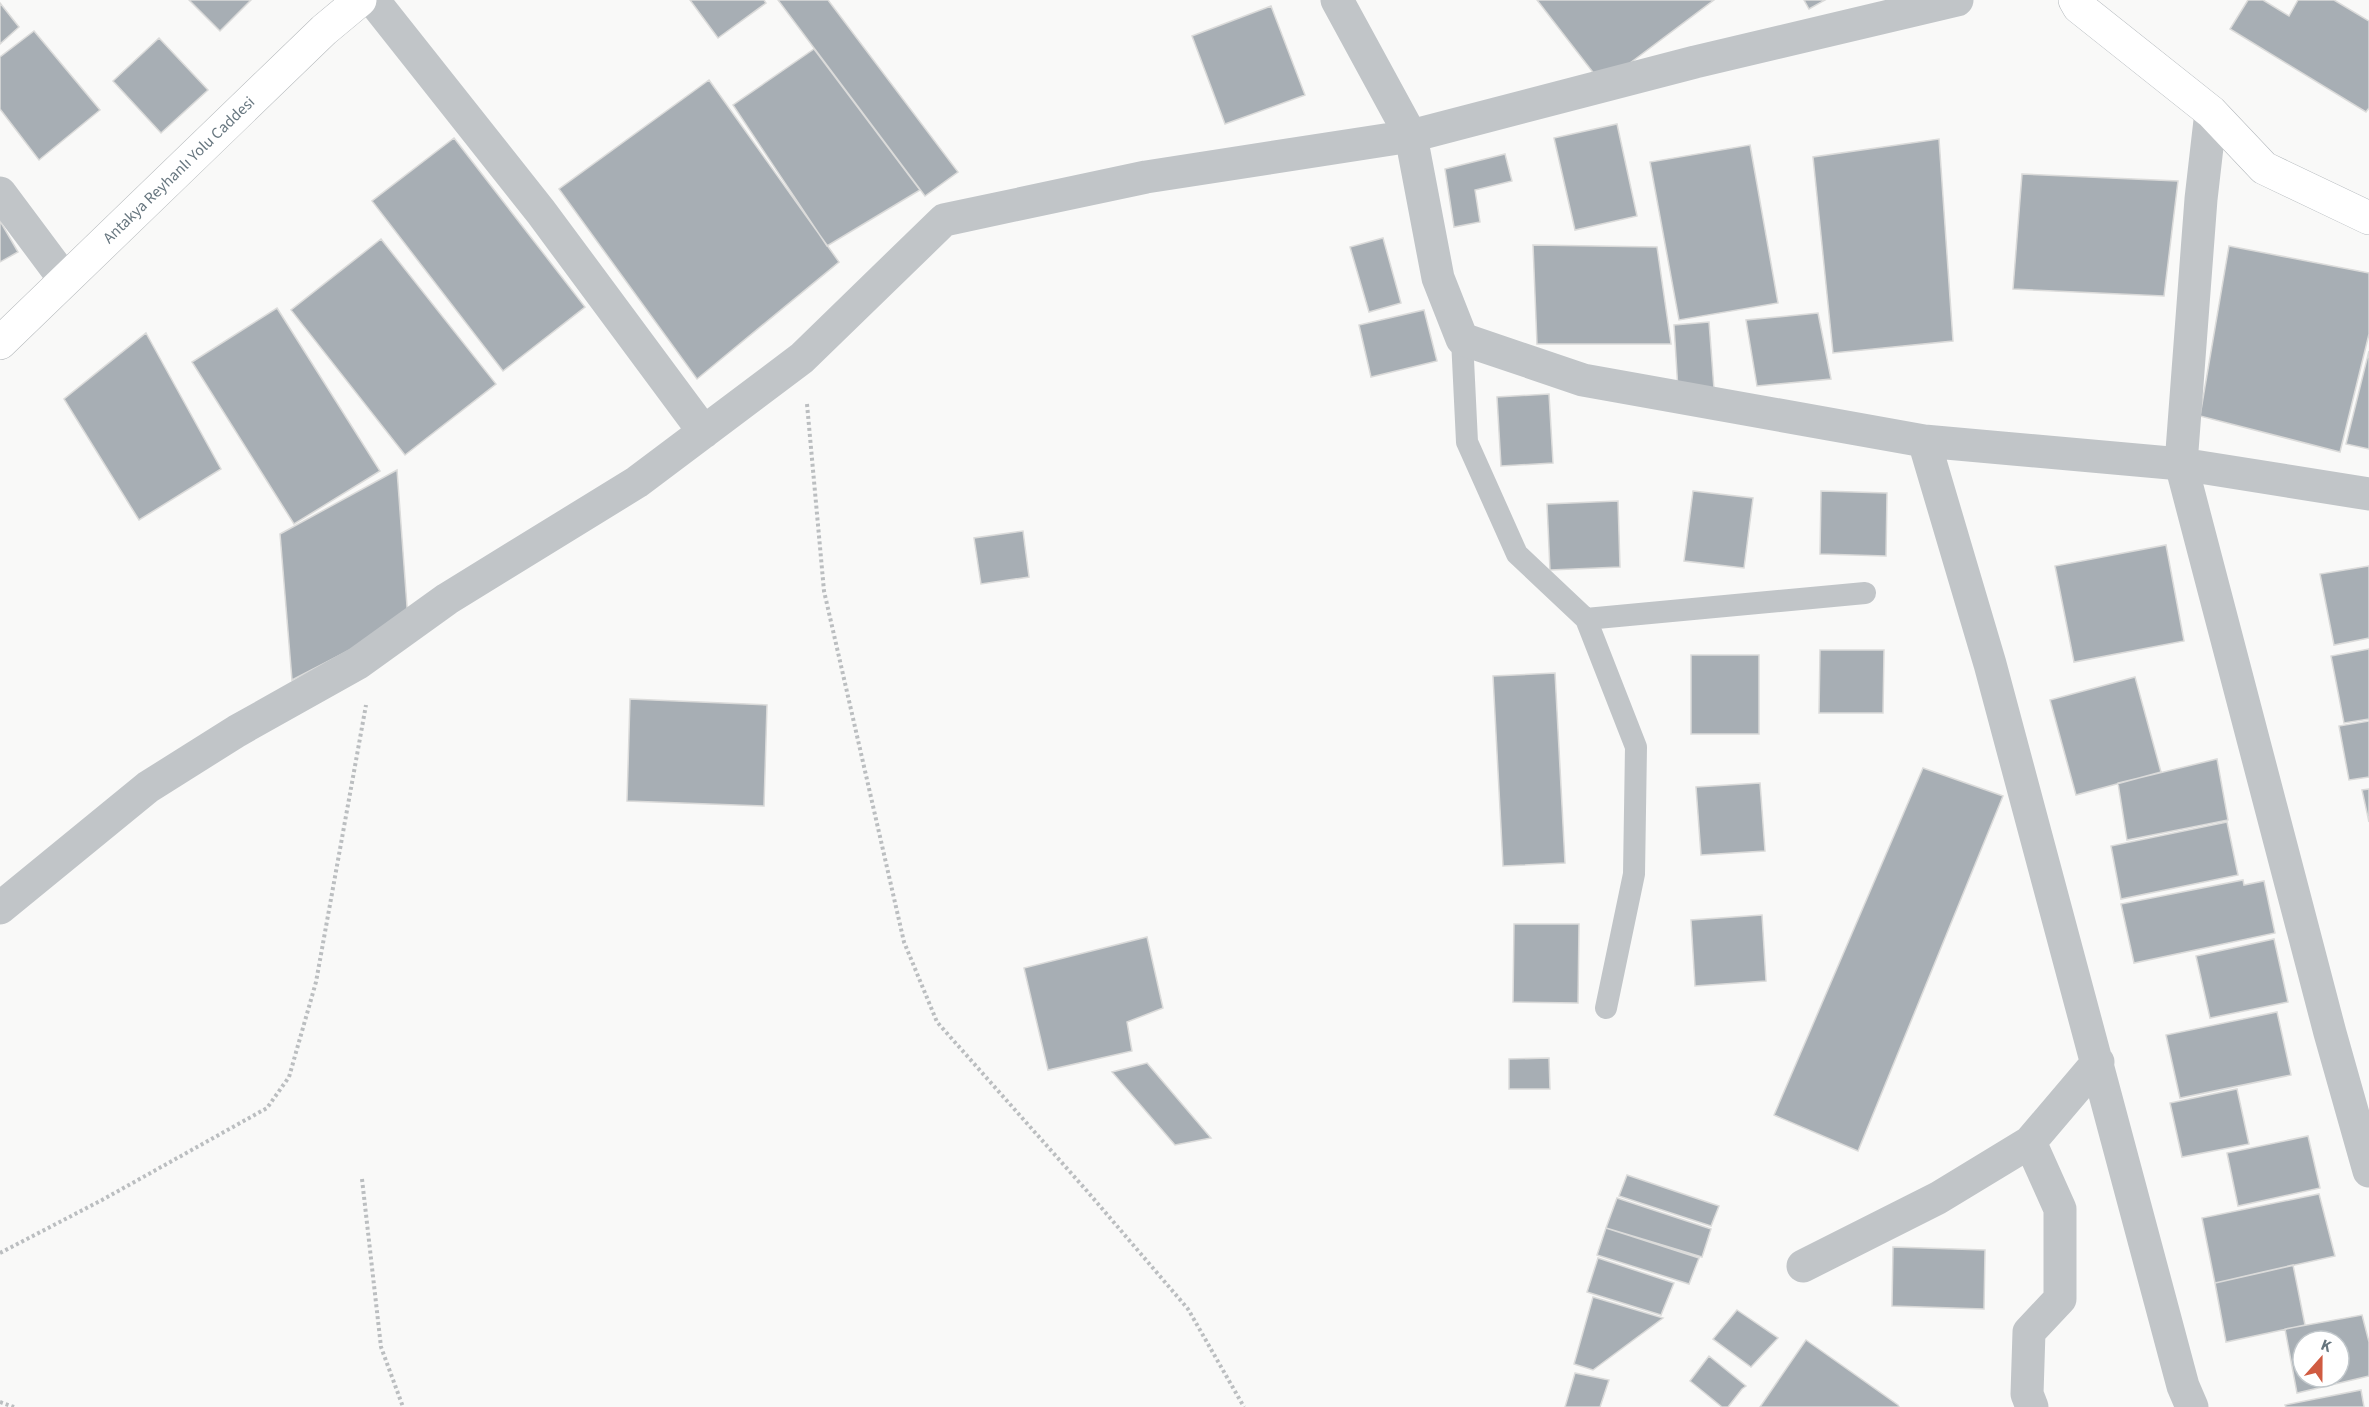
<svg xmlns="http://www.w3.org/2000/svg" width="2369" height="1407" font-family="'Source Sans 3',sans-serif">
<rect width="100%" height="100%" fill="#f9f9f8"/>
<!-- building -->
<path fill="#a7aeb4" stroke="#dbdbda" stroke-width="1.5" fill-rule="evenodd" d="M189,0H251L220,31Z
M690,0H764L766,3L718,38Z
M778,0H828L958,172L925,196Z
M1537,0H1714L1602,84Z
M1804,0H1825L1809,9Z
M2248,0H2263L2289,16L2298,0H2334L2369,21V108L2366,112L2230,29Z
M0,3L19,27L0,44Z
M1271,6L1305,95L1225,124L1192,36Z
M34,31L100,110L39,160L0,109V57Z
M159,38L208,90L161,133L113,81Z
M814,49L920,190L827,246L733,105Z
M709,80L839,262L697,379L559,189Z
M1617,124L1637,216L1575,230L1554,138Z
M454,138L585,307L503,371L372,201Z
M1939,139L1953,341L1833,353L1813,157Z
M1750,145L1778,303L1679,320L1650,162Z
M1505,154L1512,181L1475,190L1480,222L1454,227L1445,169Z
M2022,174L2178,181L2164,296L2013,289Z
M0,221L18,252L0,262Z
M1383,238L1401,303L1369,312L1350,247Z
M381,239L496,384L405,455L291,310Z
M1533,245L1657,247L1671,344H1537Z
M2229,246L2369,273V334L2340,452L2200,416Z
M277,308L380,471L294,524L192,362Z
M1424,310L1437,361L1371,377L1359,325Z
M1818,313L1831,379L1757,386L1746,320Z
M1709,322L1714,389L1678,390L1674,325Z
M146,333L221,469L139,520L64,399Z
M2369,351V449L2346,444Z
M1549,394L1553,463L1501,466L1497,397Z
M397,470L408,620L292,680L280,534Z
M1693,491L1753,498L1744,568L1684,561Z
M1821,491L1887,493L1886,556L1820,554Z
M1618,501L1620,567L1550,570L1547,504Z
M1023,531L1029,577L981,584L974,538Z
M2166,545L2184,641L2074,662L2055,566Z
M2369,566V638L2334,645L2320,574Z
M2369,649V719L2344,723L2331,656Z
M1820,650H1884L1883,713H1819Z
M1691,655H1759V734H1691Z
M1555,673L1565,863L1503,866L1493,676Z
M2135,677L2161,772L2076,795L2050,700Z
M630,699L767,705L764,806L627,801Z
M2369,721V777L2349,780L2339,726Z
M2217,759L2228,820L2127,840L2118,783Z
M1923,768L2003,796L1858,1151L1774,1115Z
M1760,783L1765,851L1701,855L1696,787Z
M2369,789V822L2362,790Z
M2227,822L2238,875L2121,899L2111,846Z
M2243,880L2244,885L2264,881L2275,933L2134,963L2121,904Z
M1762,915L1766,981L1695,986L1691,920Z
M1514,924H1579L1578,1003L1513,1002Z
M1147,937L1163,1008L1127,1022L1132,1051L1048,1070L1024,968Z
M2274,939L2288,1002L2210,1018L2196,956Z
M2277,1012L2291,1075L2180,1098L2166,1035Z
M1549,1058L1550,1089H1509V1059Z
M1147,1063L1211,1138L1175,1145L1112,1072Z
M2237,1089L2249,1144L2182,1157L2170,1103Z
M2308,1136L2320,1188L2238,1206L2227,1153Z
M1627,1175L1719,1206L1711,1226L1619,1196Z
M2319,1194L2335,1256L2215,1283L2202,1218Z
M1617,1198L1711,1229L1702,1257L1606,1228Z
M1606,1228L1699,1258L1689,1284L1597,1255Z
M1893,1247L1985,1250L1984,1309L1892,1306Z
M1598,1258L1674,1283L1661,1315L1587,1292Z
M2293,1265L2305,1325L2226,1342L2215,1283Z
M1593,1297L1663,1318L1593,1370L1574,1364Z
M1737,1310L1778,1338L1751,1367L1713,1339Z
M2362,1315L2369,1342V1376L2297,1393L2285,1329ZM2303,1341H2339V1377H2303Z
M1806,1340L1898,1405L1899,1407H1760Z
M1709,1356L1746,1386L1742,1389L1728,1407H1722L1690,1381Z
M1575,1373L1609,1380L1600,1407H1565Z
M2361,1390L2364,1407H2286L2285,1405Z"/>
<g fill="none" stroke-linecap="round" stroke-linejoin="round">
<!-- secondary casing -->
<g stroke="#b4b9bd" stroke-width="34">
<path id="secondary" d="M2075,0L2079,7L2211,112L2264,168L2369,218"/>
</g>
<!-- primary casing -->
<g stroke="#b5b9bc" stroke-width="34">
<path id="primary" d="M0,343L324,30L360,0"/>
</g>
<!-- path -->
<path stroke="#bbbec0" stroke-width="4" stroke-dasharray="3 3" stroke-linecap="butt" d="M807,404L824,591L904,942L937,1022L1087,1191L1188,1309L1244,1407
M362,1179L381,1347L403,1407
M0,1253L102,1200L267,1108L289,1077L316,982L366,705
M0,1402L14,1407"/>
<!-- lane -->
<path stroke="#c1c5c8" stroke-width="22" d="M1462,339L1467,442L1517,554L1586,619L1636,747L1634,874L1606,1008
M1586,619L1865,593"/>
<!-- street -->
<path stroke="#c1c5c8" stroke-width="33" d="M373,0L541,212L704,432
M1337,0L1411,136L1438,278L1462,339L1583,380L1924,441L2181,464L2369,494
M2211,112L2201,199L2181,464L2330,1033L2369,1171
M0,193L65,280
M1924,441L1990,664L2183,1386L2192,1407
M0,908L148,787L237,731L358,663L447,599L637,482L802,358L944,220L1146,177L1411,136L1695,62L1957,0
M2030,1142L2060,1209V1299L2029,1332L2027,1394L2032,1407
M1803,1266L1938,1198L2030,1142L2098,1062"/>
<!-- secondary -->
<use href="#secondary" stroke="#fff" stroke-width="33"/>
<!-- primary -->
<use href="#primary" stroke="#fff" stroke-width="33"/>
</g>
<g text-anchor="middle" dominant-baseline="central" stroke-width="6" stroke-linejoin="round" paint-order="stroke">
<!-- street labels -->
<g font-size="16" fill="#67767f" stroke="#fff">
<text transform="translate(179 170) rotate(-44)">Antakya Reyhanlı Yolu Caddesi</text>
</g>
</g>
<!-- north arrow -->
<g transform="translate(2321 1359) rotate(21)"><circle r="28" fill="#ffffff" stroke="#c2c8cc" stroke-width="1.5"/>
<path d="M0-4.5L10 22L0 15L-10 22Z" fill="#d05b41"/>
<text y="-9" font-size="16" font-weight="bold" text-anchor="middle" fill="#67767f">K</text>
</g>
</svg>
